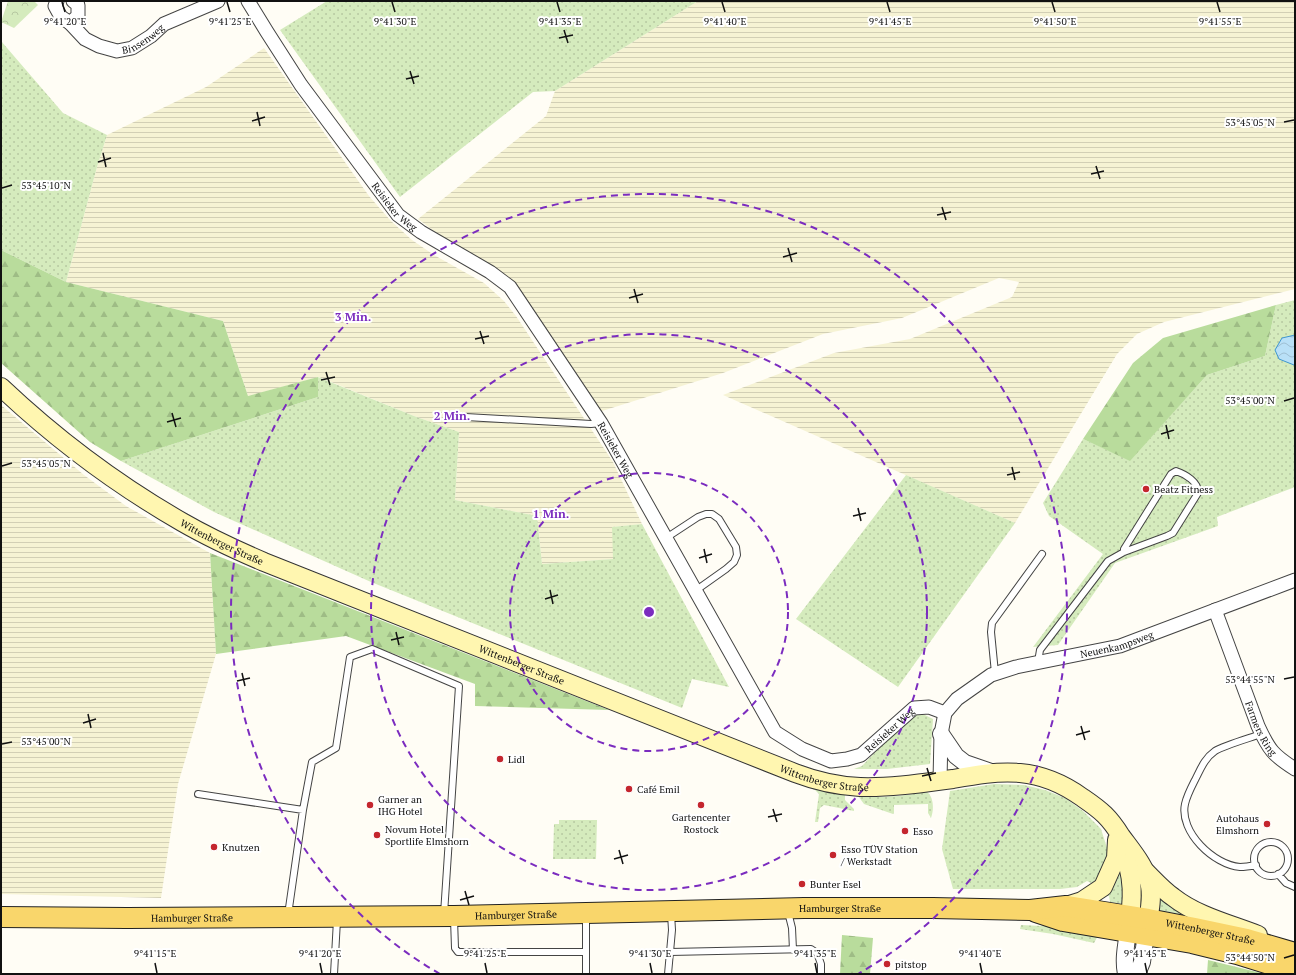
<svg xmlns="http://www.w3.org/2000/svg" width="1296" height="975" font-family="'PT Serif',serif">
<defs>
<pattern id="farmland-rules" width="6" height="5" patternUnits="userSpaceOnUse"><rect width="6" height="5" fill="#f6f3d4"/><path d="M0 2.5h6" fill="none" stroke="#d2cfb5"/></pattern>
<pattern id="grass-dots" width="8" height="8" patternUnits="userSpaceOnUse"><rect width="8" height="8" fill="#d5ebbd"/><path d="M2 2h.1M6 6h.1" fill="none" stroke="#b6c8a1" stroke-width="1.8" stroke-linecap="round"/></pattern>
<pattern id="forest-firs" width="22" height="20" patternUnits="userSpaceOnUse"><rect width="22" height="20" fill="#b9dc9c"/><path d="M5 1l3.5 6h-7zM16 11l3.5 6h-7z" fill="#9ebc85"/></pattern>
<pattern id="park-crowns" width="20" height="18" patternUnits="userSpaceOnUse"><rect width="20" height="18" fill="#d5ebbd"/><path d="M2 6a3 3 0 1 1 6 0M12 15a3 3 0 1 1 6 0" fill="none" stroke="#b6c8a1"/></pattern>
<pattern id="water-waves" width="16" height="10" patternUnits="userSpaceOnUse"><rect width="16" height="10" fill="#b9e0f7"/><path d="M0 5q4-4 8 0t8 0" fill="none" stroke="#9ebfd3"/></pattern>
</defs>
<rect width="100%" height="100%" fill="#fffdf5"/>
<!-- farmland -->
<path fill="url(#farmland-rules)" d="M698,1H1295V289L1164,322L1137,334L1117,354L1015,523L723,395L834,353L910,339L1012,297L1019,282L999,278L902,318L823,334L723,373L599,412L515,285L442,237L418,219L546,116L555,91Z
M264,48L369,196L391,221L412,240L434,255L484,283L504,301L516,316L613,462L642,524L613,527L614,559L542,564L537,516L455,500L459,432L414,416L319,377L248,396L223,321L66,282L97,167L107,135L206,87Z
M1,405L84,475L126,506L210,553L216,654L178,784L161,898L1,894Z"/>
<!-- grass -->
<path fill="url(#grass-dots)" d="M327,1H698L555,91L533,92L400,197L280,30Z
M1,41L63,113L107,135L97,167L66,282L1,250Z
M1295,300V487L1217,517L1218,526L1115,563L1058,645L1033,647L1103,554L1049,516L1043,503L1083,439L1130,460L1207,375L1265,356L1276,305Z
M318,377L414,416L459,432L455,500L537,516L542,564L613,559L612,527L642,524L729,687L692,679L682,708L371,582L214,512L121,461L318,397Z
M906,475L1015,523L898,687L796,619Z
M921,713L933,719L930,764L887,769H854L862,766L910,716Z
M755,766L845,793V800L854,809V811L824,805L820,808L818,822H815L819,794L815,790Z
M994,784L1024,785L1045,790L1065,798L1083,811L1101,829L1108,851L1106,870L1095,885L1087,881L1077,887L1060,889H953L942,849L950,791Z
M927,792C934,797 934,810 931,818L928,813V804L894,805V813L893,814L864,804L858,796L878,797L899,796Z
M559,820H597L596,859H553L554,824H559Z
M1119,863L1122,877L1124,904L1110,902L1109,896L1099,894Z
M1156,888L1191,916L1153,909Z
M1021,925L1063,927L1100,932L1094,943L1053,934L1020,929Z"/>
<!-- forest -->
<path fill="url(#forest-firs)" d="M1,250L66,282L223,321L248,396L318,377V397L121,461L90,442L1,363Z
M1276,305L1265,356L1207,375L1130,461L1083,439L1133,363L1163,338Z
M210,553L609,710L475,706V684L346,636L216,654Z
M842,935L873,938L870,974H840Z
M1208,960L1265,974H1207Z"/>
<!-- park -->
<path fill="url(#park-crowns)" d="M8,1H34L38,5L14,28L1,22Z"/>
<!-- water -->
<path fill="url(#water-waves)" stroke="#3f96cf" d="M1295,335V365H1294L1279,359L1275,350L1282,338Z"/>
<g fill="none" stroke-linecap="round" stroke-linejoin="round">
<!-- service casing -->
<g stroke="#444" stroke-width="8">
<path id="service" d="M448,416L591,424L601,423
M666,538L698,517L706,514H712L719,519L736,547L737,555L734,562L726,569L695,591
M1038,662L1040,650L1108,561L1124,552L1167,536L1173,533L1198,493C1199,482 1185,474 1176,471L1171,474L1124,549V552
M995,673L991,632L992,623L1042,554
M198,794L303,810
M1254 859a17 17 0 1 1 34 0a17 17 0 1 1-34 0Z
M1256,865C1251,866 1245,867 1240,867C1214,865 1179,832 1185,804C1187,795 1192,786 1196,778C1201,768 1205,758 1215,751C1225,745 1250,738 1261,734
M1278,874L1286,883L1295,887
M788,912L792,928L793,950
M288,915L303,810L312,762L336,748L350,657L372,649L459,686L444,914
M586,915V974
M454,919L455,948L458,952H586
M670,952L811,949L817,953L821,964V974
M334,974L337,920
M668,974L672,930L671,914"/>
</g>
<!-- minor casing -->
<g stroke="#444" stroke-width="15">
<g id="minor">
<path id="s1" d="M57,1L55,6L61,17L70,23L85,39L99,46L117,51L132,48L151,36L164,24L218,1"/>
<path id="s2" d="M248,1L267,32L301,85L398,215L421,232L490,272L510,287L601,423L775,732L802,749L831,761L847,759L861,755L914,708L929,707L945,713"/>
<path d="M70,23L78,16V5L73,1"/>
<path id="s3" d="M1215,610L1258,726C1269,750 1273,755 1295,769"/>
<path id="s4" d="M940,781L941,734L945,713L957,699L991,675L1016,667L1120,646L1295,580"/>
</g>
</g>
<!-- tertiary casing -->
<g stroke="#444" stroke-width="18">
<path id="tertiary" d="M941,734L956,756L965,763L994,773
M1126,974C1123,960 1126,946 1128,932
M1137,974L1142,962L1146,934"/>
</g>
<!-- secondary casing -->
<g stroke="#333" stroke-width="20">
<g id="secondary">
<path id="s5" d="M1,387C56,439 116,484 182,522C208,537 236,550 264,562L795,773C816,781 838,786 860,787C891,788 923,783 953,779C975,775 997,771 1020,773C1043,775 1065,785 1083,798C1102,811 1109,817 1121,836C1132,851 1146,867 1150,886C1153,901 1148,918 1146,934"/>
<path d="M1121,847C1135,876 1133,900 1128,931"/>
<path d="M1146,872C1155,881 1163,890 1173,897C1197,916 1230,924 1258,935"/>
<path d="M1066,906L1082,901L1103,887L1116,858L1117,840"/>
</g>
</g>
<!-- primary casing -->
<g stroke="#222" stroke-width="22">
<g id="primary">
<path d="M1036,912L1063,921L1192,943L1237,954L1295,972"/>
<path id="s6" d="M1,917L127,918L454,916L804,908H933L1030,910L1066,906L1148,919L1195,928L1247,939L1295,953"/>
</g>
</g>
<!-- service -->
<use href="#service" stroke="#fff" stroke-width="6"/>
<!-- minor -->
<use href="#minor" stroke="#fff" stroke-width="13"/>
<!-- tertiary -->
<use href="#tertiary" stroke="#fff" stroke-width="16"/>
<!-- secondary -->
<use href="#secondary" stroke="#fff6b0" stroke-width="18"/>
<!-- primary -->
<use href="#primary" stroke="#f9d66b" stroke-width="20"/>
</g>
<!-- ticks -->
<path fill="none" stroke="#111" stroke-width="1.5" d="M62,2L65,12M227,2L230,12M392,2L395,12M557,2L560,12M722,2L725,12M887,2L890,12M1052,2L1055,12M1217,2L1220,12M564,30L568,43M559,38L573,35M410,71L414,84M406,79L419,76M257,112L260,126M252,121L265,117M1284,122L1294,120M103,153L106,167M98,162L111,158M1096,166L1100,179M1091,174L1104,171M2,188L12,185M942,207L946,220M937,215L951,212M788,248L792,262M783,257L797,253M634,289L638,303M629,298L643,294M480,331L484,344M475,339L489,336M326,372L330,385M321,380L335,377M1284,401L1294,398M172,413L176,427M167,422L181,418M1166,425L1169,439M1161,434L1174,430M2,466L12,463M1012,467L1015,480M1007,475L1020,472M858,508L861,521M853,516L866,513M704,549L707,563M699,558L712,554M550,590L553,604M545,599L558,595M396,632L399,645M391,640L404,637M242,673L245,686M1284,679L1294,677M237,681L250,678M88,714L91,728M83,723L96,719M1081,726L1085,740M1076,735L1090,731M2,744L12,742M927,768L931,781M922,776L936,773M773,809L777,822M768,817L782,814M619,850L623,864M614,859L628,855M465,891L469,905M460,900L474,896M1284,958L1294,955M155,963L157,973M320,963L322,973M485,963L487,973M650,963L652,973M815,963L817,973M980,963L982,973M1145,963L1147,973"/>
<!-- distance rings -->
<g fill="none" stroke="#7b2cbf" stroke-width="2" stroke-dasharray="7 5">
<circle cx="649" cy="612" r="139"/>
<circle cx="649" cy="612" r="278"/>
<path d="M440 974A418 418 0 1 1 858 974"/>
</g>
<!-- markers -->
<g fill="#c4262e" stroke="#fff" stroke-width="1.5">
<circle cx="1146" cy="489" r="4"/>
<circle cx="500" cy="759" r="4"/>
<circle cx="629" cy="789" r="4"/>
<circle cx="370" cy="805" r="4"/>
<circle cx="701" cy="805" r="4"/>
<circle cx="1267" cy="824" r="4"/>
<circle cx="905" cy="831" r="4"/>
<circle cx="377" cy="835" r="4"/>
<circle cx="214" cy="847" r="4"/>
<circle cx="833" cy="855" r="4"/>
<circle cx="802" cy="884" r="4"/>
<circle cx="887" cy="964" r="4"/>
</g>
<g text-anchor="middle" dominant-baseline="central" stroke-width="4" stroke-linejoin="round" paint-order="stroke">
<!-- street labels -->
<g font-size="10" fill="#111" stroke="#fff">
<text stroke="none"><textPath href="#s1" startOffset="114">Binsenweg</textPath></text>
<text stroke="none"><textPath href="#s2" startOffset="253">Reisieker Weg</textPath></text>
<text stroke="none"><textPath href="#s2" startOffset="589">Reisieker Weg</textPath></text>
<text stroke="none"><textPath href="#s5" startOffset="271">Wittenberger Straße</textPath></text>
<text stroke="none"><textPath href="#s4" startOffset="258">Neuenkampsweg</textPath></text>
<text stroke="none"><textPath href="#s5" startOffset="595">Wittenberger Straße</textPath></text>
<text stroke="none"><textPath href="#s3" startOffset="127">Farmers Ring</textPath></text>
<text stroke="none"><textPath href="#s2" startOffset="1045">Reisieker Weg</textPath></text>
<text stroke="none"><textPath href="#s5" startOffset="919">Wittenberger Straße</textPath></text>
<text stroke="none"><textPath href="#s6" startOffset="839">Hamburger Straße</textPath></text>
<text stroke="none"><textPath href="#s6" startOffset="515">Hamburger Straße</textPath></text>
<text stroke="none"><textPath href="#s6" startOffset="191">Hamburger Straße</textPath></text>
<text stroke="none"><textPath href="#s6" startOffset="1212">Wittenberger Straße</textPath></text>
</g>
<!-- poi labels -->
<g font-size="10" fill="#111" stroke="#fff" text-anchor="start">
<text x="1154" y="489">Beatz Fitness</text>
<text x="508" y="759">Lidl</text>
<text x="637" y="789">Café Emil</text>
<text x="378" y="799">Garner an<tspan x="378" dy="12">IHG Hotel</tspan></text>
<text x="701" y="817" text-anchor="middle">Gartencenter<tspan x="701" dy="12">Rostock</tspan></text>
<text x="1259" y="818" text-anchor="end">Autohaus<tspan x="1259" dy="12">Elmshorn</tspan></text>
<text x="385" y="829">Novum Hotel<tspan x="385" dy="12">Sportlife Elmshorn</tspan></text>
<text x="913" y="831">Esso</text>
<text x="222" y="847">Knutzen</text>
<text x="841" y="849">Esso TÜV Station<tspan x="841" dy="12">/ Werkstadt</tspan></text>
<text x="810" y="884">Bunter Esel</text>
<text x="895" y="964">pitstop</text>
</g>
</g>
<g font-size="10" text-anchor="middle" fill="#111" stroke="#fff" stroke-width="4" stroke-linejoin="round" paint-order="stroke">
<text x="1055" y="25">9°41'50"E</text>
<text x="65" y="25">9°41'20"E</text>
<text x="230" y="25">9°41'25"E</text>
<text x="395" y="25">9°41'30"E</text>
<text x="560" y="25">9°41'35"E</text>
<text x="725" y="25">9°41'40"E</text>
<text x="890" y="25">9°41'45"E</text>
<text x="1220" y="25">9°41'55"E</text>
<text x="1250" y="126">53°45'05"N</text>
<text x="46" y="189">53°45'10"N</text>
<text x="1250" y="404">53°45'00"N</text>
<text x="46" y="467">53°45'05"N</text>
<text x="1250" y="683">53°44'55"N</text>
<text x="46" y="745">53°45'00"N</text>
<text x="155" y="957">9°41'15"E</text>
<text x="320" y="957">9°41'20"E</text>
<text x="485" y="957">9°41'25"E</text>
<text x="650" y="957">9°41'30"E</text>
<text x="815" y="957">9°41'35"E</text>
<text x="980" y="957">9°41'40"E</text>
<text x="1145" y="957">9°41'45"E</text>
<text x="1250" y="961">53°44'50"N</text>
</g>
<circle cx="649" cy="612" r="6" fill="#7b2cbf" stroke="#fff" stroke-width="2"/>
<g font-size="12" text-anchor="middle" font-weight="bold" fill="#7b2cbf" stroke="#fff" stroke-width="4" stroke-linejoin="round" paint-order="stroke">
<text x="353" y="321">3 Min.</text>
<text x="452" y="420">2 Min.</text>
<text x="551" y="518">1 Min.</text>
</g>
<!-- border -->
<rect width="1296" height="975" fill="none" stroke="#111111" stroke-width="4"/>
</svg>
